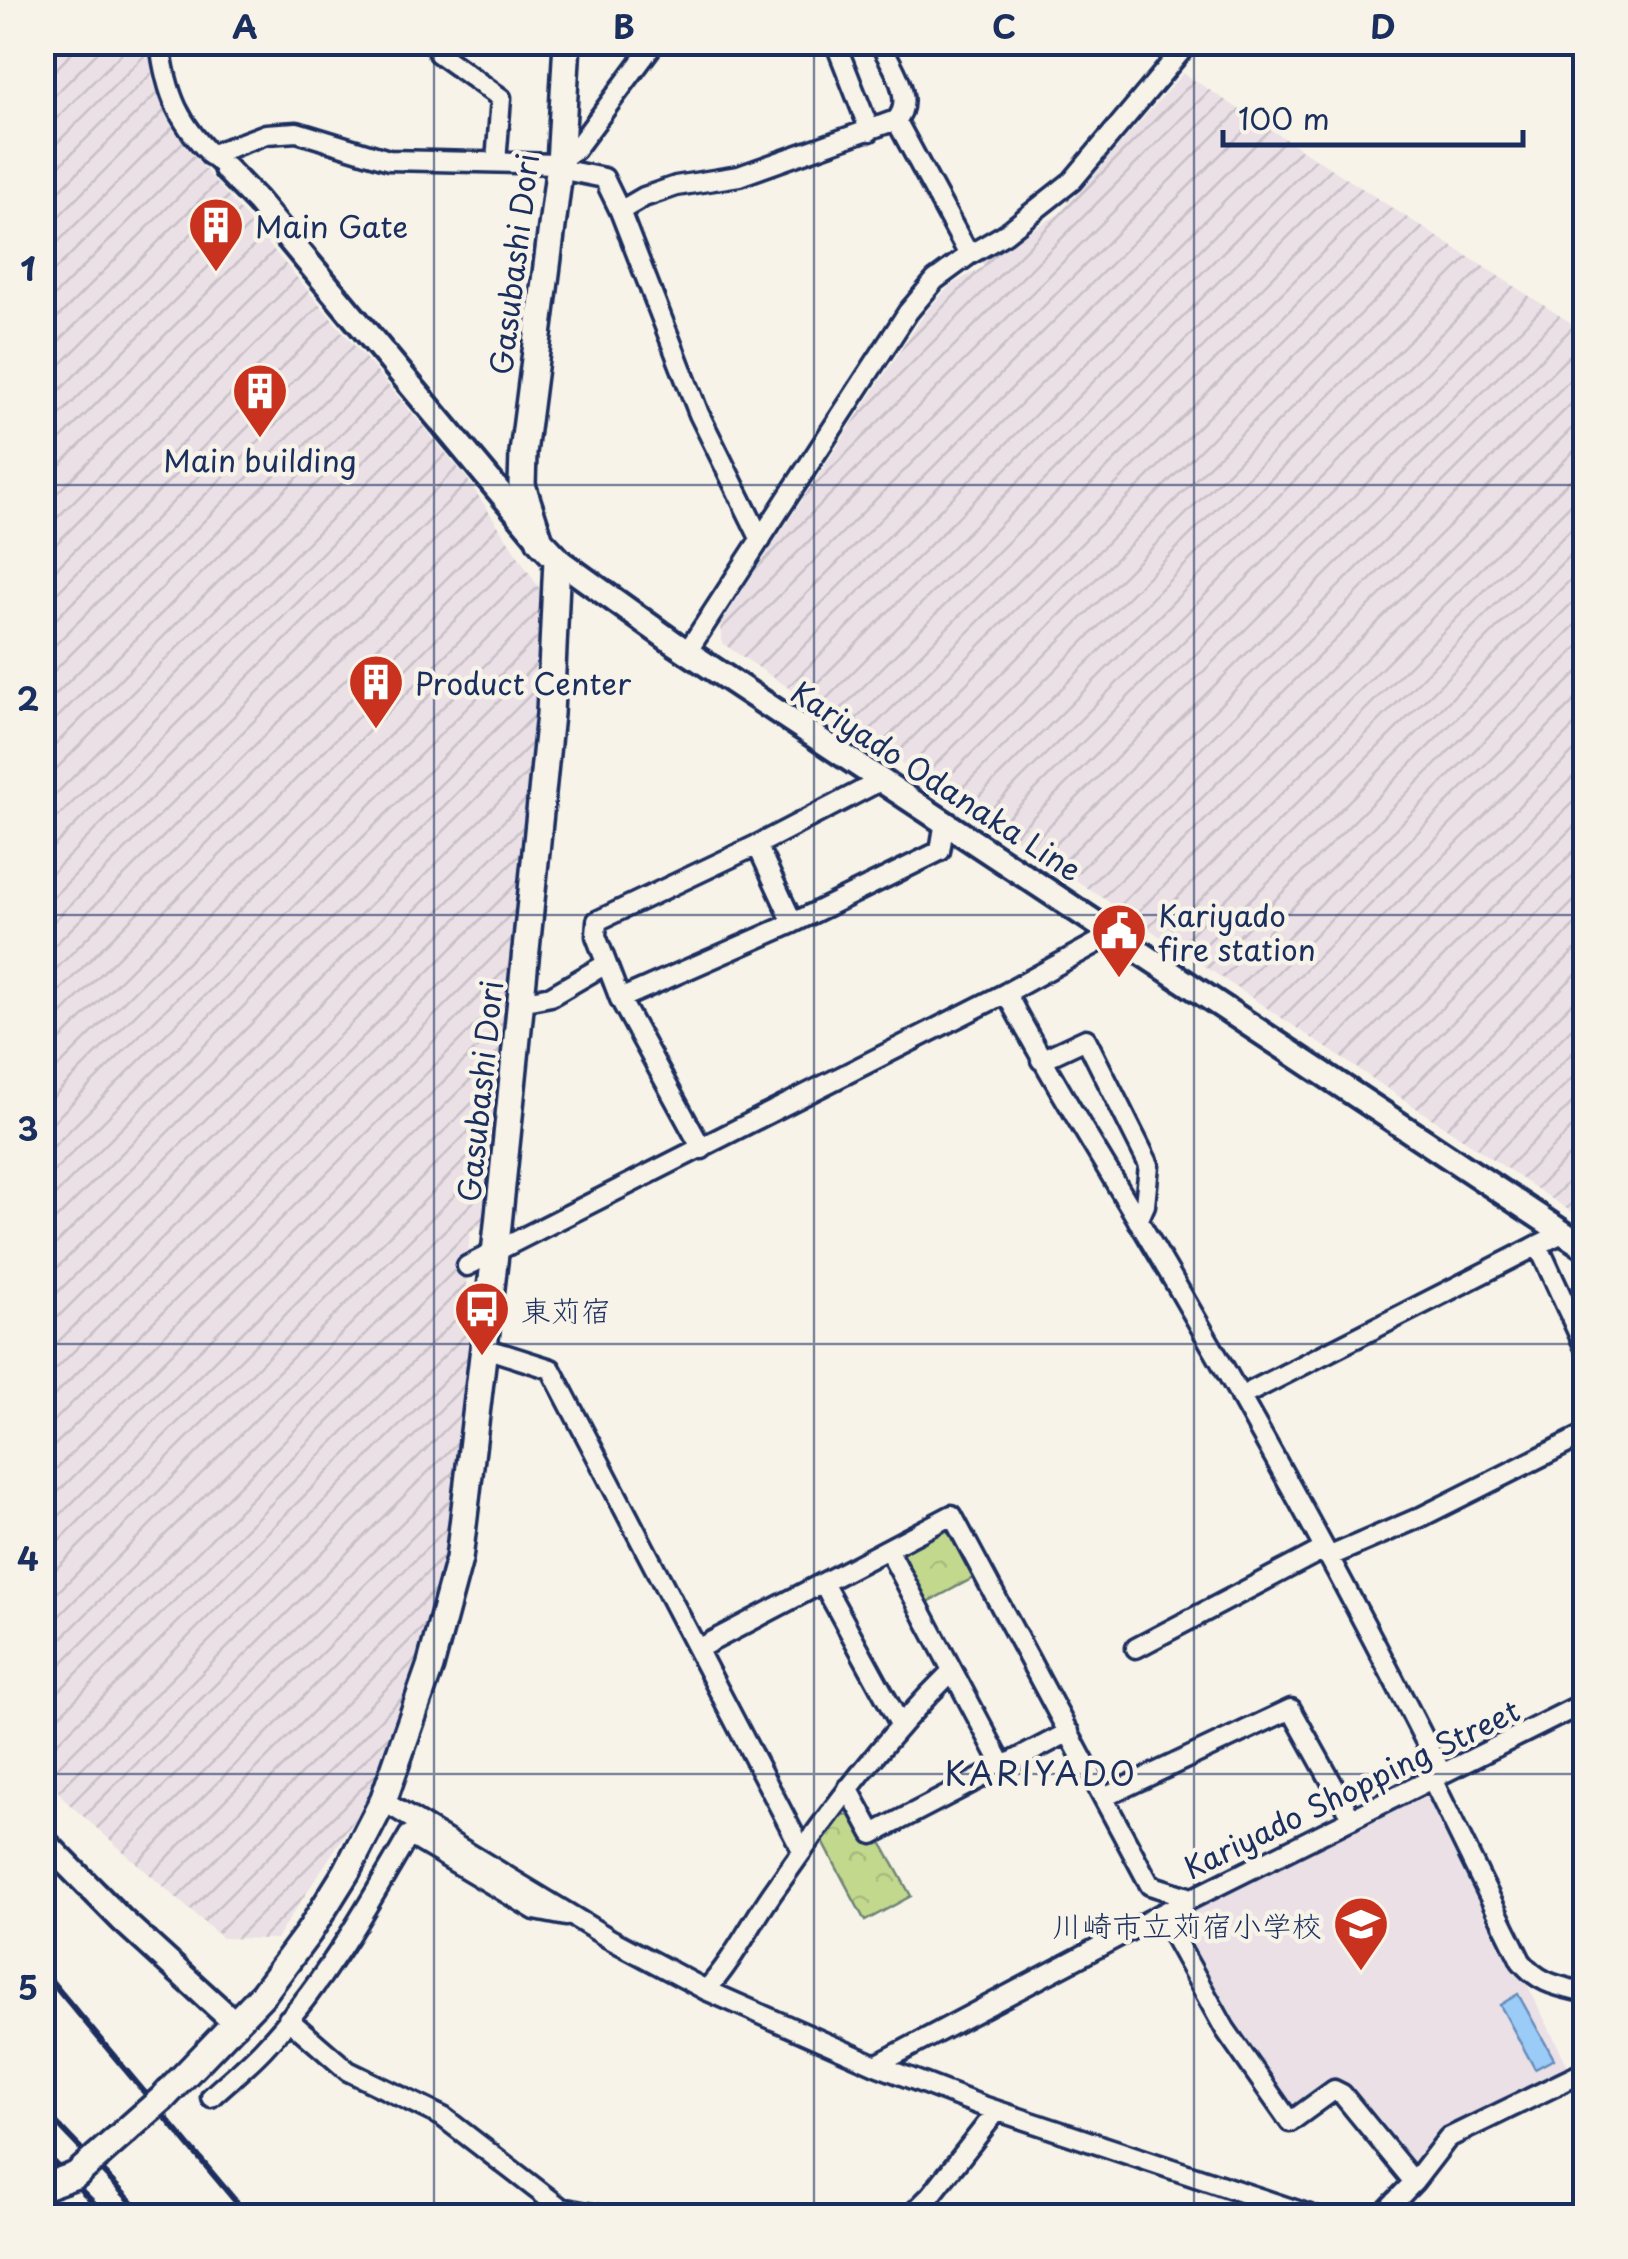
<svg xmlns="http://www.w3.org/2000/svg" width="1628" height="2259" font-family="'Playpen Sans','Klee One',sans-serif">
<defs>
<pattern id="industrial-furrows" width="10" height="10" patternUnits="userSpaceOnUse" patternTransform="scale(2.5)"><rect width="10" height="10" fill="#eae0e6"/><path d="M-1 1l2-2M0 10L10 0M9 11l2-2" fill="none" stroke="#c8c0c8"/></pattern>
<pattern id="park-crowns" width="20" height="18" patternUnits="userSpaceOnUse" patternTransform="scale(2.5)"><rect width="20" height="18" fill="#c2d88d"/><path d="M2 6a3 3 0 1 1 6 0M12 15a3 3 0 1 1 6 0" fill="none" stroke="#a6ba7c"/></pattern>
</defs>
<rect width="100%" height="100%" fill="#f7f3e8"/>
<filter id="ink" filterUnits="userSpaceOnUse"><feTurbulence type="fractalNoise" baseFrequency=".01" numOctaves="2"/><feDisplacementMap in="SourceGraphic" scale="20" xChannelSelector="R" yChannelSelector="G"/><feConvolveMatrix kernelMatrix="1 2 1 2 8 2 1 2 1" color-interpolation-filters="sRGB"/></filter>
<g filter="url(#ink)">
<!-- built -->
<path fill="#eae0e6" d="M1425,1795L1434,1799L1570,2070L1445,2133L1418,2169L1412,2170L1347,2091L1296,2111H1287L1227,2020L1175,1925L1178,1918Z"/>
<!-- industrial -->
<path fill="url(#industrial-furrows)" d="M42,43H150L152,79L170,124L187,148L466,477L543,594L540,727L487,1222L470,1231L467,1266L466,1287L481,1311L448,1554L376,1787L276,1939L222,1938L68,1803L43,1773Z
M1183,73L1585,332V1221L722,643L720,625L925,313L950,286L983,267V258L1059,214Z"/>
<!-- park -->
<path fill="url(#park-crowns)" stroke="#6e8476" stroke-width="2.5" d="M944,1525L952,1528L977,1576L924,1604L898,1556L901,1548Z
M837,1814L855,1816L880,1840L911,1896L865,1921L821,1838Z"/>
<!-- water -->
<path fill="#9bcbf7" stroke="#688dba" stroke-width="2.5" d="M1518,1994L1554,2059L1535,2069L1500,2005Z"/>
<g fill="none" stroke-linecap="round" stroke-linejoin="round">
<!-- minor casing -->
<g stroke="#1b2f5e" stroke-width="25">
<path id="minor" d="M160,42C166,94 179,126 219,162
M835,42L870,131
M438,53L501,98L496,162
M896,120L969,255
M210,155L266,134L297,132L389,160L560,164L569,171L604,178L620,211L699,414L761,540
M560,159L575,150L655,42
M620,211L644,197L676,186L739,176L896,120C916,100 891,63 879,42
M687,652L908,312L935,280L969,255L1005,234L1072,181L1189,42
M882,780L757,845L597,921L596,936L620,999L793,923L940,851L945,821
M757,845L793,923
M1006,993C1059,1094 1121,1189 1178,1288C1271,1447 1359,1609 1442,1774
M620,999L702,1149
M520,1002L551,996L606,964
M1041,1060L1086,1039L1149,1165L1145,1205L1138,1221
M1538,1245L1586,1350
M467,1266L1006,993L1115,933
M485,1348L551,1369L802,1850
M1240,1397L1562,1233
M888,1549L1003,1766
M1328,1557L1421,1517L1586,1434
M823,1583L900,1724
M699,1648L952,1515L1150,1885L1191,1898
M1136,1648L1324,1549
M1432,1779L1521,1961C1539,1984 1558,1986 1586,1993
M848,1788L873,1834L1069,1732
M1104,1797L1291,1709L1352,1819
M383,1801L610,1939L706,1990L876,2065L980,2105L1313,2216
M1161,1914L1225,2029L1290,2122L1334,2090L1342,2094L1414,2182
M706,1990C734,1960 752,1921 776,1888C830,1811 885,1737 952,1671
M288,2019L348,2071L443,2117L561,2208L603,2216
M876,2065L1161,1914L1586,1702
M211,2097C228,2081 247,2066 263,2049C322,1987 366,1909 409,1835L535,1910L566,1916
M910,2216L932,2194L997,2111
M1381,2216L1414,2182L1448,2138L1586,2071"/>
</g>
<!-- tertiary casing -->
<g stroke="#1b2f5e" stroke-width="30">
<path id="tertiary" d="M226,169L257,201L538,538
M557,559L674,643L1586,1248
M42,1839L122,1920L236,2024"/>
</g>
<!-- secondary casing -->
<g stroke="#1b2f5e" stroke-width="32">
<path id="secondary" d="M163,2098L263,1994L309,1932L347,1871L383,1801L430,1667L459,1559L495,1254L550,714L557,559L540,541L522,485L523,453L560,164L567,42"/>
</g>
<!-- minor -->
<use href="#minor" stroke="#f7f3e8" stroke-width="18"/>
<!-- tertiary -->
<use href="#tertiary" stroke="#f7f3e8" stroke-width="22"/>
<!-- secondary -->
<use href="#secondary" stroke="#f7f3e8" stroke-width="25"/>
<!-- rail -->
<path stroke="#1b2f5e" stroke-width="6" d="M42,1970L248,2216
M42,2108L145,2216
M42,2151L107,2216"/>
<!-- secondary-bridge casing -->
<g stroke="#1b2f5e" stroke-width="32" stroke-linecap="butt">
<path id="secondary-bridge" d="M42,2187L76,2175L163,2098"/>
</g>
<!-- secondary-bridge -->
<use href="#secondary-bridge" stroke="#f7f3e8" stroke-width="25"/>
</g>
</g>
<!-- grid -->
<path fill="none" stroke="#1b2f5e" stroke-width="2.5" stroke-opacity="0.55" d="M434,42V2216M814,42V2216M1194,42V2216M42,485H1586M42,915H1586M42,1344H1586M42,1774H1586"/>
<!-- icons -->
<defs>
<g id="building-pin" transform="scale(2.875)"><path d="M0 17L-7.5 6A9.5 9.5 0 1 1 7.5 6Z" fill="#c8321e" stroke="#f7f3e8"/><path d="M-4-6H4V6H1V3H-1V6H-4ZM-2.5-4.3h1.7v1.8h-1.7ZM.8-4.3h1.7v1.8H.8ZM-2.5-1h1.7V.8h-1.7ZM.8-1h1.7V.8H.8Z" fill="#fff"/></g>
<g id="civic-pin" transform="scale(2.875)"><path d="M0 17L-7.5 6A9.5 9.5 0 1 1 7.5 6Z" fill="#c8321e" stroke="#f7f3e8"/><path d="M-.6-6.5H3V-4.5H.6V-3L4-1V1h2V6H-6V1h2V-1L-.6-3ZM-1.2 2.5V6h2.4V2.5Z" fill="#fff"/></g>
<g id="bus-pin" transform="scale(2.875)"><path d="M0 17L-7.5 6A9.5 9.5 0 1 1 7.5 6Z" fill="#c8321e" stroke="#f7f3e8"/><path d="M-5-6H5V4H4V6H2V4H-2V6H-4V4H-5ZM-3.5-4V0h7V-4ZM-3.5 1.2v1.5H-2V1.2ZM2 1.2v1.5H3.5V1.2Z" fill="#fff"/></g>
<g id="school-pin" transform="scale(2.875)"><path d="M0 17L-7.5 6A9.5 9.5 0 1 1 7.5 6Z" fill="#c8321e" stroke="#f7f3e8"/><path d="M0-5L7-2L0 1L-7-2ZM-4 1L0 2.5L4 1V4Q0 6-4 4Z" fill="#fff"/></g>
</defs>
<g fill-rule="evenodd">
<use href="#building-pin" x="216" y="225"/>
<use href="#building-pin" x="260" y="391"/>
<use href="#building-pin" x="376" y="682"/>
<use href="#civic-pin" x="1119" y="931"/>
<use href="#bus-pin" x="482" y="1309"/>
<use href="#school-pin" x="1361" y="1924"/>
</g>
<g text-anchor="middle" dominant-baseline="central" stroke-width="9" stroke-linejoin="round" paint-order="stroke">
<!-- poi labels -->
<g font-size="30" fill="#1b2f5e" stroke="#f7f3e8" text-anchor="start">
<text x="255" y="225">Main Gate</text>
<text x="260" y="459" text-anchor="middle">Main building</text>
<text x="415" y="682">Product Center</text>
<text x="1158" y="914">Kariyado<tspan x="1158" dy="34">fire station</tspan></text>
<text x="521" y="1309">東苅宿</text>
<text x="1322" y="1924" text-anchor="end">川崎市立苅宿小学校</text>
</g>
<!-- street labels -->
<g font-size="30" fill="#1b2f5e" stroke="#f7f3e8">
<text transform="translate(513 264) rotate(-83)">Gasubashi Dori</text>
<text transform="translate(937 780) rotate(33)">Kariyado Odanaka Line</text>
<text transform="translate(479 1091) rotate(-84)">Gasubashi Dori</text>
<text transform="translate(1351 1788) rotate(-26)">Kariyado Shopping Street</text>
</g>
<!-- neighbourhood labels -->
<g font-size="32" letter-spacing="2.5" fill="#1b2f5e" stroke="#f7f3e8">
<text x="1041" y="1773">KARIYADO</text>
</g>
</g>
<!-- margin -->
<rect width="1628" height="2259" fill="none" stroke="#f7f3e8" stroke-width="110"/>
<!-- scale -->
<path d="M1223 130v15h300v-15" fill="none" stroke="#1b2f5e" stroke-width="5"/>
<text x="1238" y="130" font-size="30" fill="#1b2f5e" stroke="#f7f3e8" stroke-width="8" paint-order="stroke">100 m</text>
<rect x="55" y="55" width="1518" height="2149" fill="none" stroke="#1b2f5e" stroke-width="4"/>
<g font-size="32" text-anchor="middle" font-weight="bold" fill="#1b2f5e">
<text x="245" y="39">A</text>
<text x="624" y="39">B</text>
<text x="1004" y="39">C</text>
<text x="1383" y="39">D</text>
<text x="28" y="281">1</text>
<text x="28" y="711">2</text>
<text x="28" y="1141">3</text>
<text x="28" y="1571">4</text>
<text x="28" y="2000">5</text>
</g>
</svg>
